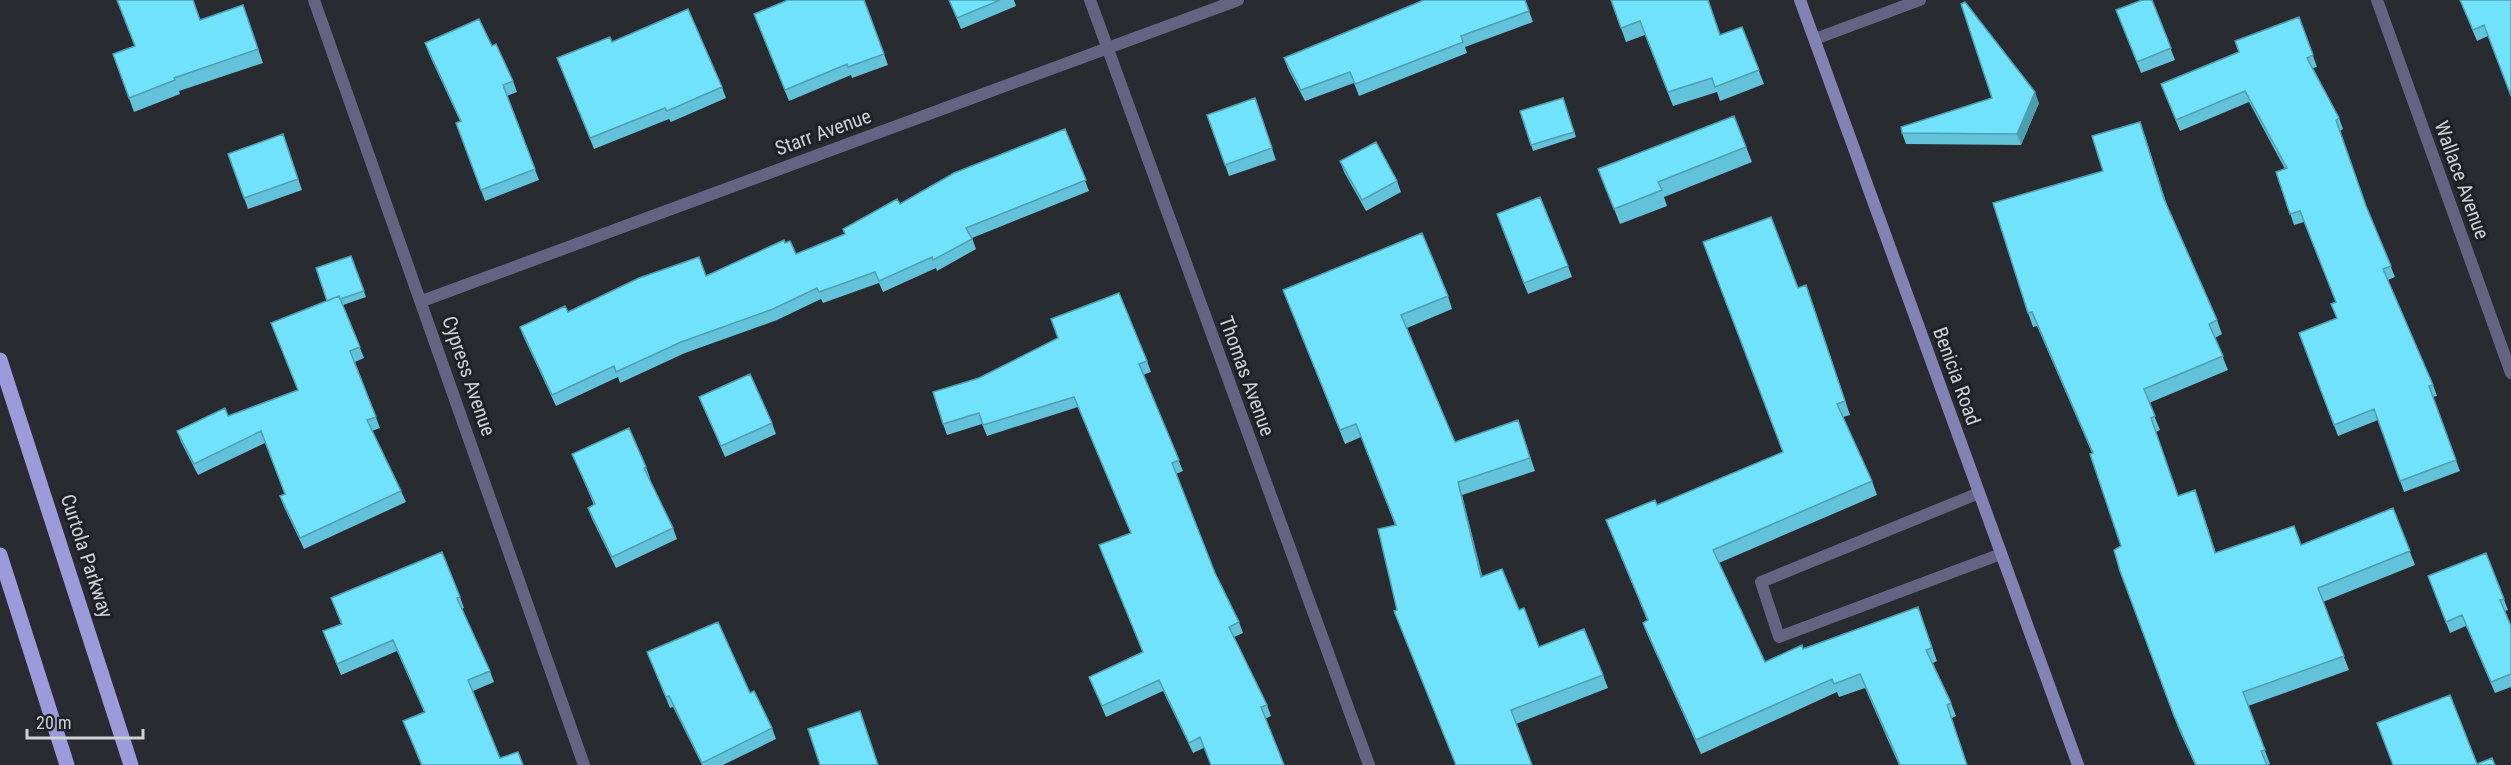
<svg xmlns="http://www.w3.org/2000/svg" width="2511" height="765" font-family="'Roboto Condensed',sans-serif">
<rect width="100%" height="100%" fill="#282b2f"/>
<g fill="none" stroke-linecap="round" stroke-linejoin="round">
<!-- service -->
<path stroke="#636382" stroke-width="12" d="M1979,493L1761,582L1779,637L2001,554"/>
<!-- minor -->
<path stroke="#636382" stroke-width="12" d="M314,0L584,765
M1090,0L1369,765
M2377,0L2511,373
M422,301L1238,0"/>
<!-- tertiary -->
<path stroke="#636382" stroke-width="12" d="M1815,39L1920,0"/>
<!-- secondary -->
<path stroke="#8382b4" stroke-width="12" d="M1800,0L2078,765"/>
<!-- primary -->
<path stroke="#9b9ada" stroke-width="15" d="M0,360L131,765
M0,555L67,765"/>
</g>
<!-- wall -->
<path fill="#61c2d9" d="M864,0L888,65L852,78L851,75L789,101L754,14Z
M949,0H1014L1016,6L961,29Z
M1525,0L1533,22L1465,47L1467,53L1359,96L1354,83L1305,101L1288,69L1284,58Z
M1611,0L1720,35L1742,27L1764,84L1720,101L1717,92L1673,106L1645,35L1626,42Z
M2152,0L2175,60L2141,73L2116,10Z
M2460,0H2511L2488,36L2477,41Z
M243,5L263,63L179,91L180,94L134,112L113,54L200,20Z
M2299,17L2317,67L2313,68L2339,118L2343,129L2340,131L2367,209L2395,277L2388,280L2433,385L2437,396L2433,397L2460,471L2404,492L2378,420L2338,436L2299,333L2337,318L2336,302L2304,222L2294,225L2276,172L2285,169L2249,102L2180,131L2161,84L2239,52Z
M612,42L722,87L726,98L671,122L669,119L594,149L557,58Z
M425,43L492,46L513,81L517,92L507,96L539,180L485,201L456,123L460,121L429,54Z
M1255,98L1276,160L1229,176L1207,115Z
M1563,98L1576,137L1533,151L1520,111Z
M1992,98L2039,103L2021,145L1906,144L1902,133Z
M1734,116L1752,162L1664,197L1667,206L1620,224L1598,169Z
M1065,129L1089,191L972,238L976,249L937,271L936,268L883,292L879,283L823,303L821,299L777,320L685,353L620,383L618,377L556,406L524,338L520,327L568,312L706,276L785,243L796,254L844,234L900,204Z
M283,134L302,190L248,209L228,154Z
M2145,136L2167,205L2217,320L2222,334L2215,338L2228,370L2149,403L2160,430L2156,432L2178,496L2195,490L2216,553L2301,545L2393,508L2415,565L2323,602L2349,670L2248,706L2270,764L2267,765H2195L2179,730L2120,571L2121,546L2092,453L2037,326L2033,327L2028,313L2103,171Z
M1340,161L1397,181L1401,192L1366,211L1344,172Z
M1501,226L1568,266L1572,277L1528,294Z
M351,256L366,297L343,305L364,358L355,362L380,428L372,431L401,491L406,502L304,549L284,507L280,496L285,494L265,443L198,475L181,442L177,431L228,416L298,390L327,301Z
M1798,288L1811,299L1850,415L1843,417L1872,481L1877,495L1719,563L1765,662L1918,607L1937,661L1933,663L1951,703L1956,716L1952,718L1899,765L1865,688L1839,697L1837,692L1701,754L1648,636L1643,623L1647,620L1606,520L1657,505L1783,452Z
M1283,290L1448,296L1452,309L1407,328L1455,442L1518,420L1535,471L1462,495L1482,577L1519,610L1539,647L1603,675L1608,688L1516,724L1532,765H1456L1394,611L1397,610L1395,525L1361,437L1345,444Z
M1147,361L1151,372L1143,375L1183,471L1176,474L1215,573L1239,622L1243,633L1234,637L1267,705L1271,716L1193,753L1163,691L1106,717L1089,677L1142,652L1131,533L1078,407L987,436L982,424L947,435L943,424Z
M699,397L772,423L776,434L725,457Z
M572,454L646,467L650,478H649L673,528L677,539L616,568L592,519L588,508L594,505Z
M2486,553L2508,610L2505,611L2511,626V687L2495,693L2466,626L2450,633L2428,576Z
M460,597L464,608L461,609L490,671L494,682L473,691L500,758L523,765H421L403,721L424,712L397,651L341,675L323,631L341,624L331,598Z
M647,652L750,693L772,728L776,739L723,765H702L673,707L670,708Z"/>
<!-- shaded-wall -->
<path fill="#4f9eb0" d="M2035,92L2039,103L2021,145L2017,134Z
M2140,122L2145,136L2169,213L2164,199Z
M1458,482L1462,495L1486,590L1481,577Z
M2195,490L2200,504L2220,567L2215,553Z"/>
<!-- building -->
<path fill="#71e2fc" stroke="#4f9eb0" stroke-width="1.5" d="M117,0H193L200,20L243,5L258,49L174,78L175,80L129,98L113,54L135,46Z
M788,0H864L884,54L848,67L847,64L785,90L754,14Z
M949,0H1000L957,18Z
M1424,0H1525L1529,11L1461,36L1463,42L1355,84L1350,72L1301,90L1284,58Z
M1611,0H1708L1720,35L1742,27L1759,70L1715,87L1712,78L1668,92L1640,21L1621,28Z
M2142,0H2152L2171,48L2137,62L2116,10Z
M2460,0H2511V96L2484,25L2473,30Z
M1965,2L2035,92L2017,134L1902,133L1901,127L1992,98L1961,4Z
M688,9L722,87L667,111L665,108L590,138L557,58L610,37L612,42Z
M2299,17L2313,55L2307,58L2339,118L2336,120L2366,206L2391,266L2383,269L2433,385L2429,386L2456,460L2400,481L2374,409L2334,425L2299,333L2337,318L2331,304L2336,302L2300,211L2290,214L2276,172L2287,168L2245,91L2176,120L2161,84L2239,52L2235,41Z
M479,19L492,46L496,44L513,81L503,85L535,169L481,190L456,123L461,121L425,43Z
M1255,98L1272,148L1225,165L1207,115Z
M1563,98L1574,132L1531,145L1520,111Z
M1734,116L1746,147L1658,182L1662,190L1614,209L1598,169Z
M2140,122L2164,199L2217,320L2209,324L2223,356L2144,389L2155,416L2151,418L2178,496L2195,490L2215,553L2294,526L2301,545L2393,508L2410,551L2318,588L2344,656L2243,692L2265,750L2261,751L2267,765H2196L2174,716L2120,571L2114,550L2121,546L2090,454L2093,453L2032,312L2028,313L1993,203L2103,171L2092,136Z
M1065,129L1086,180L966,228L972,239L933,260L932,257L879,281L875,272L819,292L817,288L773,309L681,342L616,372L614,366L552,395L520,327L565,306L568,312L639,278L699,257L706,276L784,240L785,243L790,241L796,254L845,234L843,229L897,199L900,204L954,173Z
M283,134L298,179L244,198L228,154Z
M1376,142L1397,181L1362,200L1340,161Z
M1540,197L1568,266L1524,283L1497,214Z
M1771,217L1798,288L1806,285L1845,401L1837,404L1872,481L1713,550L1765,662L1802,645L1803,649L1918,607L1932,648L1926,650L1951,703L1947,705L1967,765H1900L1897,757L1860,674L1834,684L1832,679L1696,740L1643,623L1648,620L1606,520L1655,500L1657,505L1783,452L1703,242Z
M1422,233L1448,296L1401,315L1455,442L1518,420L1530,458L1458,482L1481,577L1502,569L1519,610L1524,608L1539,647L1584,629L1603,675L1511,710L1532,765H1456L1394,611L1397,610L1378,529L1396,525L1356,424L1340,430L1283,290Z
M351,256L364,291L340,299L339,296L327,301L316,268Z
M1119,293L1147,361L1139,364L1179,460L1172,463L1215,573L1239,622L1229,627L1267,705L1261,707L1284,765H1211L1200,737L1189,743L1159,680L1102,706L1089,677L1143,652L1099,545L1131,533L1074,397L983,425L979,413L943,424L933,392L979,378L1058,338L1051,319Z
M339,296L360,347L350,351L376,417L367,420L401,491L300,538L280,496L285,494L261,431L194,464L177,431L225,408L228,416L298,390L271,323Z
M750,374L772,423L721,446L699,397Z
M629,428L646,467L644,468L673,528L612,557L588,508L595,504L572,454Z
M442,552L460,597L457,598L490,671L468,680L500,758L518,752L523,765H422L403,721L425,712L393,640L337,664L323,631L342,624L331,598Z
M2486,553L2504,599L2500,600L2511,626V674L2491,682L2462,615L2446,622L2428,576Z
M718,622L750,693L754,691L772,728L702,763L669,696L666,697L647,652Z
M2450,695L2477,764L2492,758L2495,765H2393L2377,723Z
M860,711L878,765H820L808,729Z"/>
<g text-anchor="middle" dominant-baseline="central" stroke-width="6" stroke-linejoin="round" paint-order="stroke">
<!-- street labels -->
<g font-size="20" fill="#cfd1d4" stroke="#1e2125">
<text transform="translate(823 132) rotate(-20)">Starr Avenue</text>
<text transform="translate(2462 180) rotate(70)">Wallace Avenue</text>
<text transform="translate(469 376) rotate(71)">Cypress Avenue</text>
<text transform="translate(1247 376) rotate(70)">Thomas Avenue</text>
<text transform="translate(1957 376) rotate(70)">Benicia Road</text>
<text transform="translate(87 556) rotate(72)">Curtola Parkway</text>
</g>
</g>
<!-- scale -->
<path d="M27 729v9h116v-9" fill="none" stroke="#cfd1d4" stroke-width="3"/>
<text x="36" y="729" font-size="18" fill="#cfd1d4" stroke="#1e2125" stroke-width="4.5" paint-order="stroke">20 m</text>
</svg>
